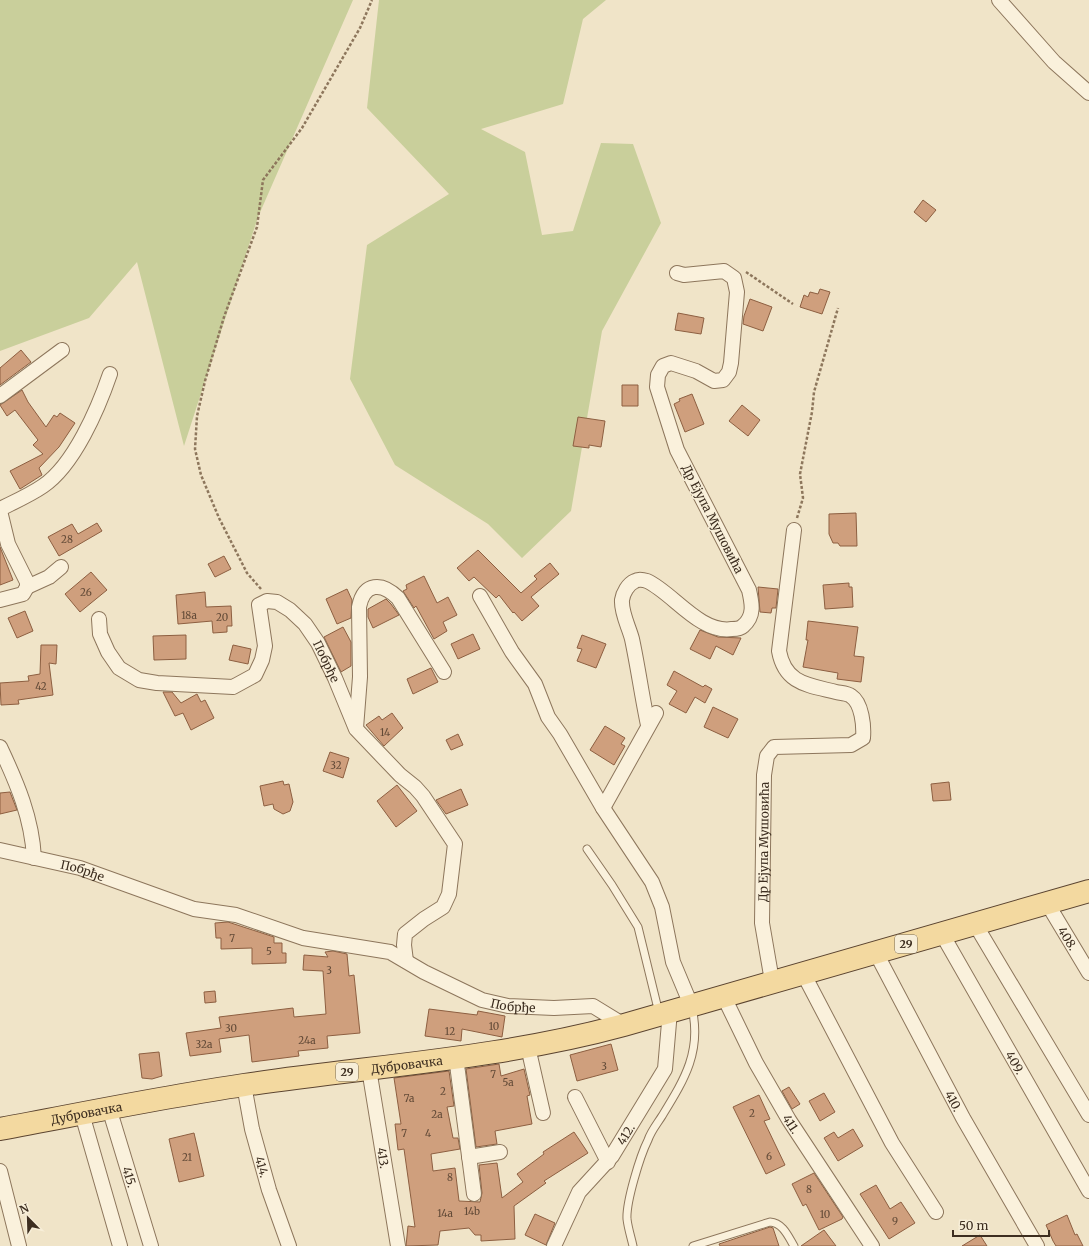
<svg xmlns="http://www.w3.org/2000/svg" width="1089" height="1246" font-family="Merriweather,serif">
<rect width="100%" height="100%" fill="#f0e4c8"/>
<!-- green -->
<path fill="#c9cf9b" d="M0,0H353L258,217L184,446L137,262L89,318L0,351Z
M379,0H606L583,19L563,104L481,129L525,152L542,235L573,231L601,143L633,144L661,223L602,331L571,511L522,558L488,524L395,465L350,379L367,245L449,194L367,108Z"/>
<!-- building -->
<path fill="#cf9f7d" stroke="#8d5f41" d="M923,200L936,210L926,222L914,212Z
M820,289L830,292L822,314L800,307L804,295L808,297L810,292L818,294Z
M750,299L772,307L763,331L743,324L744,316Z
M678,313L704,318L701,334L675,330Z
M21,350L31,362L0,385V368Z
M622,385H638V406H622Z
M22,390L28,402L46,427L54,415L57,417L60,413L75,423L59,447L39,468L42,475L20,489L10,471L43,454L33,445L38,440L15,410L7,416L0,405Z
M692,394L704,424L685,432L674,404L680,401L679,399Z
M742,405L760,420L748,436L729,421Z
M578,417L605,421L601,447L589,445V448L573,446Z
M856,513L857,546H840L838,543H833L829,534V514Z
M97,523L102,531L59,556L48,537L72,524L78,534Z
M0,547L13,580L0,585Z
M478,550L521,593L537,579L534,576L550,563L559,574L531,597L539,606L522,621L514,612L513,613L499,595L496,598L474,577L469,581L457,568Z
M224,556L231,569L215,577L208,564Z
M91,572L107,590L80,612L65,594Z
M424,576L437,603L448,597L457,615L443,622L447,631L434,639L416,606L414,608L403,591L407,589L406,585Z
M849,583V587H852L853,607L825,609L823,585Z
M758,587L778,589L776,608H772L771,613L760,612Z
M347,589L352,600L351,618L337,624L326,599Z
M205,592L206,607L231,606L232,626H227V632L213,633L212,621L178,624L176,595Z
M386,599L391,604L399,615L373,628L368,617V609Z
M25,611L33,631L17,638L8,618Z
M808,621L858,627L854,656L864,657L861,682L837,679L838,673L803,667L808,640H806Z
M343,627L351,642V666L341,672L324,637Z
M700,630L718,637L741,638L733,655L716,646L710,659L690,649Z
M473,634L480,649L458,659L451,644Z
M186,635V659L154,660L153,636Z
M582,635L606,644L596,668L577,661L582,649L577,648Z
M41,645H57L56,664L49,663L53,695L18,700L19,704L1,705L0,683L29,681L28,676L40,674Z
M233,645L251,649L248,664L229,660Z
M431,668L438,682L413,694L407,679Z
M674,671L703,687L705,685L712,689L705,703L695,697L686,713L669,704L677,691L667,685Z
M163,692H172L181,703L197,694L201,702L205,700L214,718L191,730L183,713L175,716Z
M713,707L738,719L728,738L704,727Z
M392,713L403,728L384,746L366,725L379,716L382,720Z
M605,726L625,738L621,744L625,746L614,765L590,750Z
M458,734L463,745L451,750L446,740Z
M330,752L349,758L343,778L323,771Z
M283,781L284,785L289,784L293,802L290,811L283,814L274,809L273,804L264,806L260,786Z
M949,782L951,800L933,801L931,784Z
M397,785L417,811L396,827L377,801Z
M461,789L468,805L446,814L436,800Z
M10,792L17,810L0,814V793Z
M228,922L274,937V943H282V953H286V963L252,964V948L221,949V938H216L215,923Z
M333,951L347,954L349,976L354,975L360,1033L327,1036L328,1048L298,1051L299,1056L252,1062L249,1035L219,1039L221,1052L190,1056L186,1033L221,1028L219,1017L293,1008L294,1017L326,1014L323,971L303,970L304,955L328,957L325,952Z
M215,991L216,1002L205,1003L204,992Z
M429,1009L477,1015L478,1011L505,1016L502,1037L462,1029L461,1041L425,1036Z
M611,1044L618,1070L577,1081L570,1055Z
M159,1052L162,1076L152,1079L142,1078L139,1054Z
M499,1064L501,1076L524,1069L530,1095L527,1096L532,1124L495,1131L497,1144L476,1147L466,1069Z
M449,1071L454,1106L447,1107L453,1138H458L460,1149L431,1154L433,1171L455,1168L459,1201L480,1202L482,1193L479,1165L497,1163L502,1198L523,1182L517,1174L544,1154L543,1152L574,1132L588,1153L544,1181L546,1183L514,1206L515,1239L481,1241V1235H475L469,1228L440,1231L438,1245L406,1246L408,1226L415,1227L404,1149L398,1150L395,1124H401L394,1078Z
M789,1087L800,1104L792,1109L782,1091Z
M824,1093L835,1112L820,1121L809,1101Z
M759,1095L770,1119L764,1121L785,1165L766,1174L733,1107Z
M853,1129L863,1146L838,1161L824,1138L834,1132L838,1138Z
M194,1133L204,1176L179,1182L169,1139Z
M814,1173L843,1217L842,1219L819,1230L806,1204L803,1206L792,1184Z
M876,1185L890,1209L901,1202L915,1223L889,1239L860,1194Z
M535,1214L555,1223L546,1245L525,1235Z
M1067,1215L1075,1235L1077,1234L1083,1246H1056L1053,1241L1046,1225Z
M770,1227L773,1228L779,1246H720L719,1244Z
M824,1230L836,1246H801Z
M980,1235L987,1246H962Z"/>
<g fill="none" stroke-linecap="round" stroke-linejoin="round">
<!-- lane casing -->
<g stroke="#8d765c" stroke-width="9">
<path id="lane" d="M587,849L612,885L638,927L659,1013
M633,1246C631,1237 628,1228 627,1219C626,1202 640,1156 648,1140C651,1131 657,1124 662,1116C684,1080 702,1052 692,1008
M693,1246L770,1222C783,1223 788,1236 794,1246"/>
</g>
<!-- street casing -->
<g stroke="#8d765c" stroke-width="16">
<g id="street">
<path d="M999,0L1054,62L1089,93"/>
<path d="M0,396L62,350"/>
<path d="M0,509C14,502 30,495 43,486C74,465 98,409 110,374"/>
<path d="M0,511L8,544L27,582V587L23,594L0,600"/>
<path d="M27,587L49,577L61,567"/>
<path d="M480,596L512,652L535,684L548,717L560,734L603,808L652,882L662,907L673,962L691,1005"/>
<path id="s1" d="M99,619L100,634L108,652L119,668L139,680L157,683L233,687L255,675L262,660L265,646L259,605L267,601L277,602L290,610L305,624L318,643L335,678L356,729L400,775L415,787L423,796L455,844L449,894L443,907L424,919L405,934L404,945L406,961"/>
<path d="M648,725C642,697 638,667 632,639C629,627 621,613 622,600C623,593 628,584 635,581C638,579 644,580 647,581C672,592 700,634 732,629C736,629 740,629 743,626C755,616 752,603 749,590L677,450L657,387L658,375L663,366L671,363L696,371L714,381L723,380L729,372L731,363L737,292L734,278L724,271L684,275L677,273"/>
<path d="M356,728L360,677L359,607C364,582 382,582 398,598L444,672"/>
<path d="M0,747C17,783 32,818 34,858"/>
<path d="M603,808L656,713"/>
<path id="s2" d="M0,850L80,868L194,909L236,915L303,938L390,952L424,972L482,1000L508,1006L554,1008L593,1006L624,1025"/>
<path id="s3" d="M1047,903L1089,973"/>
<path d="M975,924L1089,1115"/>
<path id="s4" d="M942,934L1089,1191"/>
<path id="s5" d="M876,953L963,1118L1037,1246"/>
<path d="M803,973L892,1143L936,1212"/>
<path id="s6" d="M772,981L762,923L764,775L767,756L774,747L851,745L863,738C864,726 862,703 851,696C847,693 840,693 836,692C808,685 785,684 779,651L794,530"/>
<path id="s7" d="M723,995L756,1063L789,1120L872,1246"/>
<path d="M528,1047L543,1113"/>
<path d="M456,1057L474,1194"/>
<path id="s8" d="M369,1069L398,1246"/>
<path id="s9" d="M244,1085L252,1129L269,1190L289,1246"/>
<path d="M575,1097L608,1162"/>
<path id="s10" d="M109,1108L151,1246"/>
<path d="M82,1114L120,1246"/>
<path d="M469,1157L500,1152"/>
<path d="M0,1171L19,1246"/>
<path id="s11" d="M554,1246L579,1192L612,1156L665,1069L670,1011"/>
</g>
</g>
<!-- primary casing -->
<g stroke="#5b4430" stroke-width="24">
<g id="primary">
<path id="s12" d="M0,1129C81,1114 162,1097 244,1085C371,1066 500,1059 624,1025L1089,891"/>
</g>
</g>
<!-- path -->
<path stroke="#8d765c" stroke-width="2.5" stroke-dasharray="3 2" stroke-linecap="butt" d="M746,272L793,304
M797,518L803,498L800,474L812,412L814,392L838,308
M261,589L247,573L219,518L201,475L195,449L197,416L205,381L224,317L257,227L263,180L302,128L360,28L372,0"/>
<!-- lane -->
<use href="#lane" stroke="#faf1dc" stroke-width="7"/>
<!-- street -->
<use href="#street" stroke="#faf1dc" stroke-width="14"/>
<!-- primary -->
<use href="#primary" stroke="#f3d9a0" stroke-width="22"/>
</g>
<g text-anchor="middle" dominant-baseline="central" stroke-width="3" stroke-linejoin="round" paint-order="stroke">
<!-- number labels -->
<g font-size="10" fill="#624a37">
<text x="67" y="539">28</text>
<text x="86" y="592">26</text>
<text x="189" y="615">18a</text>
<text x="222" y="617">20</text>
<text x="41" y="686">42</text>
<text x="385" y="732">14</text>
<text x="336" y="765">32</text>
<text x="232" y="938">7</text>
<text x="269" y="951">5</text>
<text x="329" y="970">3</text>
<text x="494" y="1026">10</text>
<text x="231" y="1028">30</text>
<text x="450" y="1031">12</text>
<text x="307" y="1040">24a</text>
<text x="204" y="1044">32a</text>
<text x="604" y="1066">3</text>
<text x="493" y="1074">7</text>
<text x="508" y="1082">5a</text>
<text x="443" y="1091">2</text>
<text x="409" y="1098">7a</text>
<text x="752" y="1113">2</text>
<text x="437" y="1114">2a</text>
<text x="404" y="1133">7</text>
<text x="428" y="1133">4</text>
<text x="769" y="1156">6</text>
<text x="187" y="1157">21</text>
<text x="450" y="1177">8</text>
<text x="809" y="1189">8</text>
<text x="472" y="1211">14b</text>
<text x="445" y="1213">14a</text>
<text x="825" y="1214">10</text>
<text x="895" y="1221">9</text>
</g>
<!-- shield labels -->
<g fill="#f7eed8" stroke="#756857" stroke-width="1">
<rect x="895" y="935" width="22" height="18" rx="3"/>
<rect x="336" y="1063" width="22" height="18" rx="3"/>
</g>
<g font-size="11" font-weight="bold" fill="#3d2e20">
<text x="906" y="944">29</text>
<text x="347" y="1072">29</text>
</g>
<!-- street labels -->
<g font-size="12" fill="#3d2e20" stroke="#f7eed8">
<text transform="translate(713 519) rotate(63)">Др Ејупа Мушовића</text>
<text stroke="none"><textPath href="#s1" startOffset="367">Побрђе</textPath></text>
<text stroke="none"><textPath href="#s6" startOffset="140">Др Ејупа Мушовића</textPath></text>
<text stroke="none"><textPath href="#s2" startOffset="85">Побрђе</textPath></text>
<text stroke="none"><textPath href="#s3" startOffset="41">408.</textPath></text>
<text stroke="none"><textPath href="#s2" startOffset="540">Побрђе</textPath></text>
<text stroke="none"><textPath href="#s4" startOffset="148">409.</textPath></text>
<text stroke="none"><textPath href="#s12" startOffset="412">Дубровачка</textPath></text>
<text stroke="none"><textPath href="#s5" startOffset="167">410.</textPath></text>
<text stroke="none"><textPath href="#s12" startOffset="88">Дубровачка</textPath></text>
<text stroke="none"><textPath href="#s7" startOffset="146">411.</textPath></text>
<text stroke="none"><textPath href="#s11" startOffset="134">412.</textPath></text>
<text stroke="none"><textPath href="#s8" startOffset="90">413.</textPath></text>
<text stroke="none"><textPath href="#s9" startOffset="84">414.</textPath></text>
<text stroke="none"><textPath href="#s10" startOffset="72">415.</textPath></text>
</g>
</g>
<!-- north arrow -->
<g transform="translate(28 1218) rotate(337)" stroke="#f7eed8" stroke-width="3" paint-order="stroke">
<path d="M0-3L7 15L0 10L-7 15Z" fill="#3d2e20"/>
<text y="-6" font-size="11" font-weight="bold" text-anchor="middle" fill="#3d2e20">N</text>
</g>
<!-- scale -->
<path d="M953 1230v6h96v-6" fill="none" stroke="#3d2e20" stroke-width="2"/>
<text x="959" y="1230" font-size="12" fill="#3d2e20" stroke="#f7eed8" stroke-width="3" paint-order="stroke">50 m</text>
</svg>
